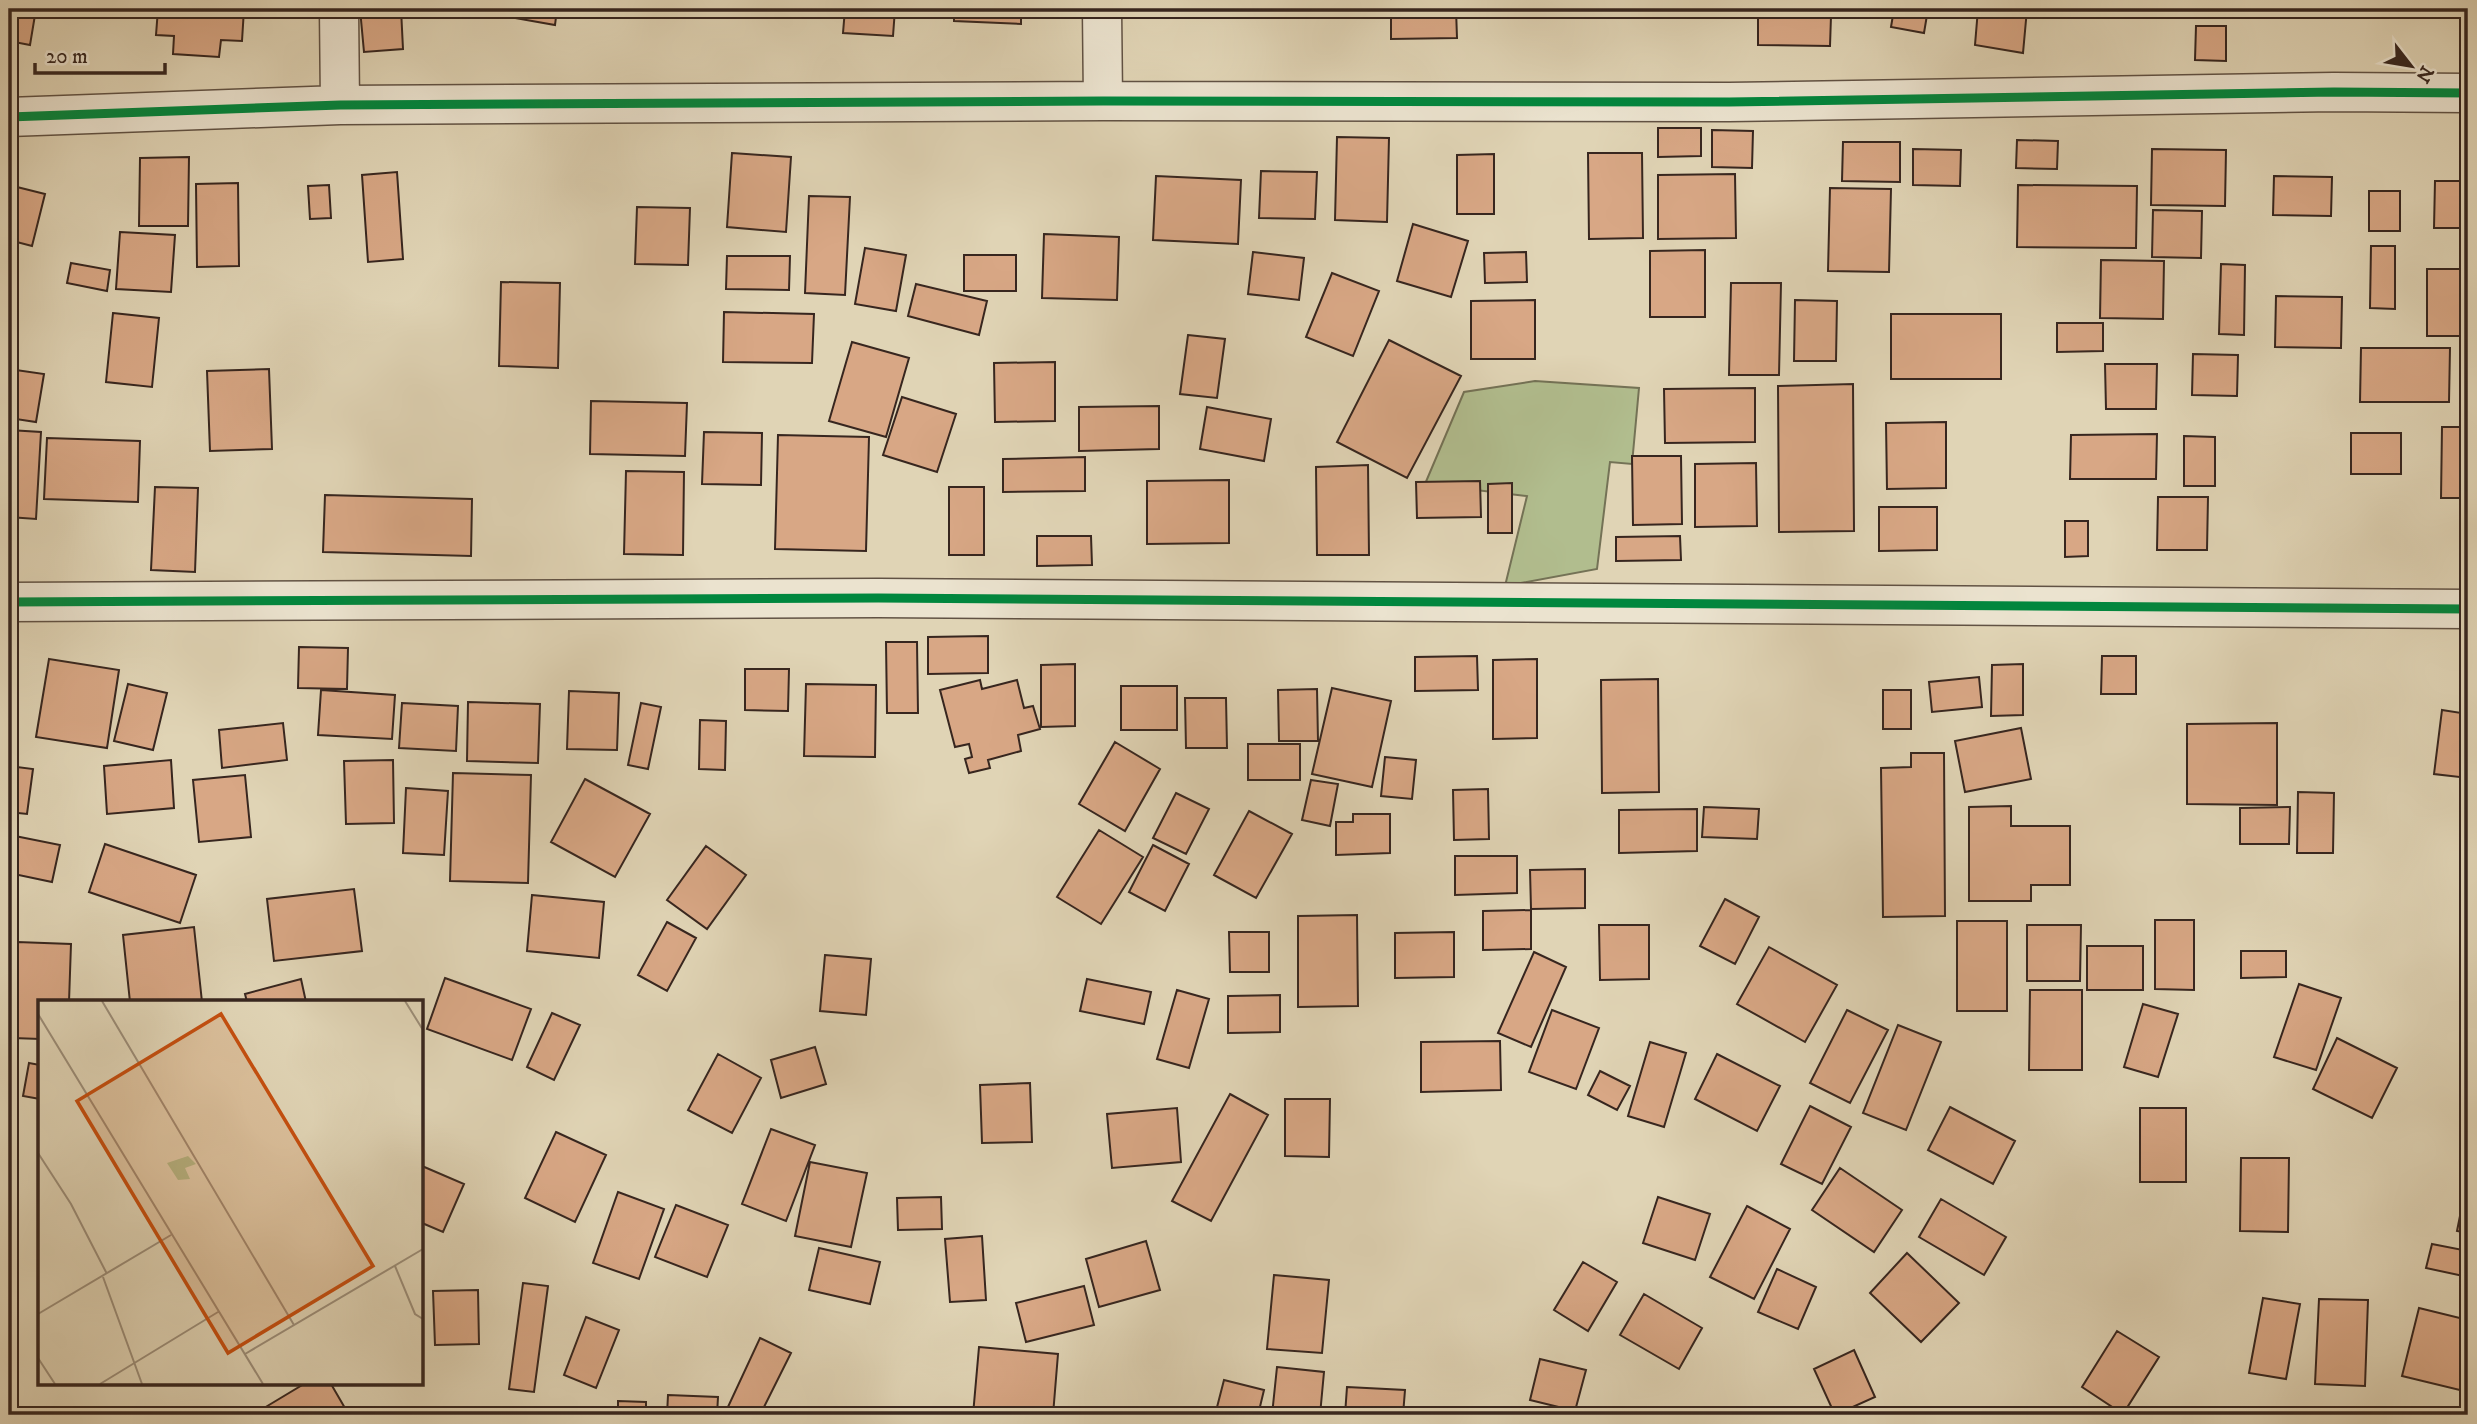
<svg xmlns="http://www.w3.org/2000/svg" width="2477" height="1424" font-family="'IM FELL DW Pica',serif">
<rect width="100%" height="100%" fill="#e0d4b5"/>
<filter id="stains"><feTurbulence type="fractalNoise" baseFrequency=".00286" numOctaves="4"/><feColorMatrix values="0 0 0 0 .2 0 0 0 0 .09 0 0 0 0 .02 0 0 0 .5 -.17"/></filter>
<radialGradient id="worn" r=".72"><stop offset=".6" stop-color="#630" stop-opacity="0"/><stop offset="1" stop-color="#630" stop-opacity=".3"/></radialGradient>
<!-- green -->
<path fill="#b1bd8e" stroke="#747256" stroke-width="2" d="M1535,381L1639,388L1632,464L1610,462L1597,569L1505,586L1527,496L1425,484L1464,392Z"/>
<!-- building -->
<path fill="#d8a785" stroke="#37261f" stroke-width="2" d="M9,9H36L30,45L9,41Z
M158,9H244L242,41L221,40L219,57L173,54L174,36L156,35Z
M360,9H401L403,49L364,52Z
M499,9H557L555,25L498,15Z
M845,9H895L893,36L843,33Z
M954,9H1021V24L954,21Z
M1391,9H1456L1457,38L1391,39Z
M1894,9H1928L1924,33L1891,27Z
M1978,9H2027L2023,53L1975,45Z
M2149,9H2212V17L2149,16Z
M2274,9H2333V16Z
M1758,15L1831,16L1830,46L1758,45Z
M2196,26H2226V61L2195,60Z
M1658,128H1701V156L1658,157Z
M1712,130L1753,131L1752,168L1712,167Z
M1337,137L1389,138L1387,222L1335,220Z
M2017,140L2058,141L2057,169L2016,168Z
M1843,142H1900V182L1842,181Z
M1913,149L1961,150L1960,186L1913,185Z
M2152,149L2226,150L2225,206L2151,205Z
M732,153L791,157L786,232L727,227Z
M1588,153H1642L1643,238L1589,239Z
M1494,154V214H1457V155Z
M189,157L188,226H139L140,158Z
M1261,171L1317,172L1315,219L1259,218Z
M397,172L403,259L368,262L362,175Z
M1735,174L1736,238L1658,239V175Z
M1156,176L1241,180L1238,244L1153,240Z
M2274,176L2332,177L2331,216L2273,215Z
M2435,181H2468V228H2434Z
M238,183L239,266L197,267L196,184Z
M9,185L45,194L32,246L9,240Z
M329,185L331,218L310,219L308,186Z
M2018,185L2137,186L2136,248L2017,247Z
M1830,188L1891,189L1889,272L1828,271Z
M2369,191H2400V231H2369Z
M809,196L850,197L845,295L805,293Z
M637,207L690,208L688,265L635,264Z
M2153,210L2202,211L2201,258L2152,257Z
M1413,224L1468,241L1451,297L1397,281Z
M120,232L175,235L171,292L116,289Z
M1044,234L1119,237L1117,300L1042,298Z
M2371,246H2395V309L2370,308Z
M865,248L906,255L896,311L855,304Z
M1705,250V317H1650V251Z
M1253,252L1304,258L1299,300L1248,294Z
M1526,252L1527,282L1485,283L1484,253Z
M964,255H1016V291H964Z
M727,256H790L789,290L726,289Z
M2101,260L2164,261L2163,319L2100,318Z
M71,263L110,270L107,291L67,283Z
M2221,264L2245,265L2244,335L2219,334Z
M2427,269H2468V336H2427Z
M1332,273L1379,291L1353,356L1306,337Z
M501,282L560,283L558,368L499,366Z
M1731,283H1781L1779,375H1729Z
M916,284L987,301L979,335L908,316Z
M2276,296L2342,297L2341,348L2275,347Z
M1535,300V359H1471V301Z
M1795,300L1837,301L1836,361H1794Z
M724,312L814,314L812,363L723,362Z
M113,313L159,318L152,387L106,382Z
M1891,314H2001V379H1891Z
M2057,323H2103V351L2057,352Z
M1188,335L1225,339L1217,398L1180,394Z
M1389,340L1461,376L1407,478L1337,442Z
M852,342L909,358L886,437L829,421Z
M2361,348H2450L2449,402H2360Z
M2193,354L2238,355L2237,396L2192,395Z
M1055,362V421L995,422L994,363Z
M2105,364H2157L2156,409H2106Z
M9,369L44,374L36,422L9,418Z
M269,369L272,449L210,451L207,371Z
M1853,384L1854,531L1779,532L1778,386Z
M1755,388V442L1665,443L1664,389Z
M902,397L956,414L937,472L883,455Z
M591,401L687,403L685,456L590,454Z
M1159,406V449L1079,451V407Z
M1207,407L1271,419L1264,461L1200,449Z
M1946,422V488L1887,489L1886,423Z
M2442,427H2468V498H2441Z
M9,430L41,432L36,519L9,517Z
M704,432L762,433L761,485L702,484Z
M2351,433H2401V474H2351Z
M2157,434L2156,479H2070L2071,435Z
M778,435L869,437L866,551L775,549Z
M2184,436L2215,437V486H2184Z
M47,438L140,441L138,502L44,499Z
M1632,456H1681L1682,524L1633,525Z
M1085,457V491L1003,492V459Z
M1756,463L1757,526L1695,527V464Z
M1368,465L1369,555H1317L1316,467Z
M626,471L684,472L683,555L624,554Z
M1229,480V543L1147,544V481Z
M1480,481L1481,517L1417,518L1416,482Z
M1512,483V533H1488V484Z
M155,487L198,488L195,572L151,570Z
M949,487H984V555H949Z
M325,495L472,499L471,556L323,552Z
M2158,497H2208L2207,550H2157Z
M1879,507H1937V550L1879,551Z
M2065,521H2088V556L2065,557Z
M1037,536H1091L1092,565L1037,566Z
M1680,536L1681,560L1616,561V537Z
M988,636V673L928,674V637Z
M886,642H917L918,713H887Z
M299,647L348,648L347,689L298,688Z
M1477,656L1478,690L1415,691V657Z
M2102,656H2136V694H2101Z
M49,659L119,670L107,748L36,737Z
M1537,659V738L1493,739V660Z
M1075,664V726L1041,727V665Z
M2023,664V715L1991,716L1992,665Z
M745,669H789L788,711L745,710Z
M1979,677L1982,707L1932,712L1929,682Z
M1658,679L1659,792L1602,793L1601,680Z
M980,680L982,689L1017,680L1024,708L1033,706L1040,729L1018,735L1021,751L988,760L990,768L969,773L965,759L972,757L969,744L955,747L940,690Z
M128,684L167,693L153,750L114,741Z
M806,684L876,685L875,757L804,756Z
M1121,686H1177V730H1121Z
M1332,688L1391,701L1372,787L1312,774Z
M1317,689L1318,741H1279L1278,690Z
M321,690L395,695L392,739L318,735Z
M1883,690H1911V729H1883Z
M569,691L619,693L617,750L567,749Z
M1185,698H1226L1227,748H1186Z
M468,702L540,704L538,763L467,761Z
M402,703L458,706L456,751L399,748Z
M641,703L661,707L648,769L628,765Z
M2442,710L2468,714V778L2434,774Z
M700,720L726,721L725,770L699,769Z
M283,723L287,760L222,768L219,730Z
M2277,723V805L2187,804V724Z
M2021,728L2031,779L1965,792L1955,741Z
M1115,742L1160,769L1125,831L1079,804Z
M1248,744H1300V780H1248Z
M1911,753H1944L1945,916L1883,917L1881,768L1911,767Z
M1385,757L1416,760L1412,799L1381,796Z
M171,760L174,808L107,814L104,766Z
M393,760L394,823L346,824L344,761Z
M9,766L33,769L27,814L9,812Z
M453,773L531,775L528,883L450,881Z
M245,775L251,837L199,842L193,780Z
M585,779L650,814L615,877L551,842Z
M1311,780L1338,784L1330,826L1302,820Z
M406,788L448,791L444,855L403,853Z
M1488,789L1489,839L1454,840L1453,790Z
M2298,792L2334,793L2333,853H2297Z
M1176,793L1209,809L1186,854L1153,838Z
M2011,806V826H2070V885H2031V901H1969V807Z
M1704,807L1759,809L1757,839L1702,837Z
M2290,807L2289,844H2240V808Z
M1697,809V851L1619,853V810Z
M1249,811L1292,834L1256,898L1214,875Z
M1353,814H1390V853L1336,855V822H1353Z
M1099,830L1143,857L1101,924L1057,897Z
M10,835L60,845L52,882L9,873Z
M105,844L196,875L180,923L89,892Z
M1153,845L1189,864L1165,911L1129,892Z
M706,846L746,875L707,929L667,900Z
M1455,856H1517V893L1455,895Z
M1585,869V908L1531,909L1530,870Z
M354,889L362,951L274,961L267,899Z
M532,895L604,902L599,958L527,951Z
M1725,899L1759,917L1735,964L1700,946Z
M1531,910V949L1483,950V911Z
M1357,915L1358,1006L1298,1007V916Z
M2155,920H2194V990L2155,989Z
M1957,921H2007V1011H1957Z
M667,922L696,938L667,991L638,975Z
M1599,925H1649V979L1600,980Z
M2027,925H2081L2080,981H2027Z
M194,927L202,1002H130L123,935Z
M1229,932H1269V972H1230Z
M1454,932V977L1395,978V933Z
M17,942L71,944L69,1002H40V1039L13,1038Z
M2087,946H2143V990H2087Z
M1769,947L1837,985L1805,1042L1737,1004Z
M2241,951H2286V977L2241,978Z
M1534,952L1566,967L1531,1047L1498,1033Z
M825,955L871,959L866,1015L820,1011Z
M445,978L531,1009L512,1060L427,1029Z
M301,979L306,1002H247L245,994Z
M1087,979L1151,992L1144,1024L1080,1011Z
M2299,984L2341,998L2316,1070L2274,1057Z
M1177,990L1209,999L1189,1068L1157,1059Z
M2030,990H2082V1070H2029Z
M1280,995V1032L1228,1033V996Z
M2143,1004L2178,1014L2158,1077L2124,1067Z
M1552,1010L1599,1028L1576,1089L1529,1072Z
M1847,1010L1888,1030L1850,1103L1810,1083Z
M552,1013L580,1025L554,1080L527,1067Z
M1898,1025L1941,1042L1906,1130L1863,1113Z
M2337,1038L2397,1068L2372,1118L2313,1089Z
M1500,1041L1501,1090L1421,1092V1042Z
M1650,1042L1686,1053L1664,1127L1628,1116Z
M815,1047L826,1084L781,1098L771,1060Z
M718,1054L761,1078L732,1133L688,1110Z
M1717,1054L1780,1086L1757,1131L1695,1099Z
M29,1063L40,1065V1099L23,1096Z
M1600,1071L1630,1086L1617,1110L1588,1095Z
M1030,1083L1032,1142L982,1143L980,1085Z
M1230,1094L1268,1115L1211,1221L1172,1201Z
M1285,1099H1330L1329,1157L1285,1156Z
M1810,1106L1851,1127L1822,1184L1781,1164Z
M1950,1107L2015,1141L1993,1184L1928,1150Z
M1177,1108L1181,1162L1112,1168L1107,1114Z
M2140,1108H2186V1182H2140Z
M771,1129L815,1145L786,1221L742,1204Z
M556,1132L606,1155L575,1222L525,1198Z
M2241,1158H2289L2288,1232L2240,1231Z
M810,1162L867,1173L851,1247L795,1236Z
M422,1166L464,1184L443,1232L422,1223Z
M1840,1168L1902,1210L1874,1252L1812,1210Z
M2467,1181H2468V1233L2457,1231Z
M618,1192L664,1209L639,1279L593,1263Z
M941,1197L942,1229L898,1230L897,1198Z
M1658,1197L1710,1214L1695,1260L1643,1243Z
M1941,1199L2006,1237L1984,1275L1919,1237Z
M676,1205L728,1225L707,1277L655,1257Z
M1747,1206L1790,1229L1754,1299L1710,1277Z
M982,1236L986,1300L950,1302L945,1239Z
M1146,1241L1160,1290L1099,1307L1086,1259Z
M2432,1244L2468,1251V1277L2426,1268Z
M819,1248L880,1262L870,1304L809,1290Z
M1907,1253L1959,1303L1921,1342L1870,1293Z
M1583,1262L1617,1282L1588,1331L1554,1310Z
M1777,1269L1816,1287L1798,1329L1758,1312Z
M1274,1275L1329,1280L1322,1353L1267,1349Z
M523,1283L548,1286L534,1392L509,1389Z
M1084,1286L1094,1325L1026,1342L1016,1303Z
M478,1290L479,1344L435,1345L433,1291Z
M1644,1294L1702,1328L1679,1369L1620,1335Z
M2263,1298L2300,1304L2286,1379L2249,1373Z
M2319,1299L2368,1300L2365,1386L2315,1384Z
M2419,1308L2468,1320V1392L2402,1376Z
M586,1317L619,1330L596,1388L564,1375Z
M2117,1331L2159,1357L2123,1414L2082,1387Z
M760,1338L791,1353L760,1415H740L727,1409Z
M979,1347L1058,1354L1053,1415H973Z
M1854,1350L1875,1397L1835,1415L1814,1369Z
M1540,1359L1586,1370L1575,1411L1530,1400Z
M1277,1367L1324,1372L1320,1415H1272Z
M1224,1380L1264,1390L1258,1415H1215Z
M304,1384H331L349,1415H268L264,1408Z
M1347,1387L1405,1390L1403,1415H1345Z
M668,1395L718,1397L717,1415H667Z
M618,1401L646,1402V1415H618Z
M1174,1408L1175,1415H1109Z"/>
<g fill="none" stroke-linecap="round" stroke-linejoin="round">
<!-- minor casing -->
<g stroke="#615244" stroke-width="41">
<path id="minor" d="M339,9L340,105
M1102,9L1103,101
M9,117L340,105L1103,101L1729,102L2334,92L2468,93
M9,602L878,598L2468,609"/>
</g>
<!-- minor -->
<use href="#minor" stroke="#ebe3cf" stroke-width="38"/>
<!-- cycleway casing -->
<g stroke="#ebe3cf" stroke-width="13">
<path id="cycleway" d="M9,117L340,105L1103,101L1729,102L2334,92L2468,93
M9,602L878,598L2468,609"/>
</g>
<!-- cycleway -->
<use href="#cycleway" stroke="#00873e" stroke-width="9"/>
</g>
<!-- overview -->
<g transform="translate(38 1000)">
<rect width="385" height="385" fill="#e0d4b5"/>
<path d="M150,156L158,164L147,168L152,179L140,180L129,163Z" fill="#b1bd8e"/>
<path fill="none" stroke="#9c8e79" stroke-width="2" d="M64,1L256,325M367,1L385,30M0,14L225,384M0,153L33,204L69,274M357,266L377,314L385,319M65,277L104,384M0,314L133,235M207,354L385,249M0,358L17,384M62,384L180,312"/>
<path fill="#c54f10" fill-opacity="0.15" stroke="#c54f10" stroke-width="3.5" d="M183,14L335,266L190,353L39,101Z"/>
<rect width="385" height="385" fill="none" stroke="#37261f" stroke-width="3.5"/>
</g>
<!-- margin -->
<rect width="2477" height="1424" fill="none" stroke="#e0d4b5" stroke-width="35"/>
<rect x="10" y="10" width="2456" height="1403" fill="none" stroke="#37261f" stroke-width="3.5"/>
<rect x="18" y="18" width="2442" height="1389" fill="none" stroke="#37261f" stroke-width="2"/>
<!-- north arrow -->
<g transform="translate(2411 66) rotate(121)" stroke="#ebe3cf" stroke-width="5" paint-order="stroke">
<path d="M0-5L12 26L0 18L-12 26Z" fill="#37261f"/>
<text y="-10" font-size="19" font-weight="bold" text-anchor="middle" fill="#37261f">N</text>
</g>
<!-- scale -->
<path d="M35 63v10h130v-10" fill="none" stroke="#37261f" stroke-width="3.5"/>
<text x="46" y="63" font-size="21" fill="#37261f" stroke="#ebe3cf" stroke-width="5" paint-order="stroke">20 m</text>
<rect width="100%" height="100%" filter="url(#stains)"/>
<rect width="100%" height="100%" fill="url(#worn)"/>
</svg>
